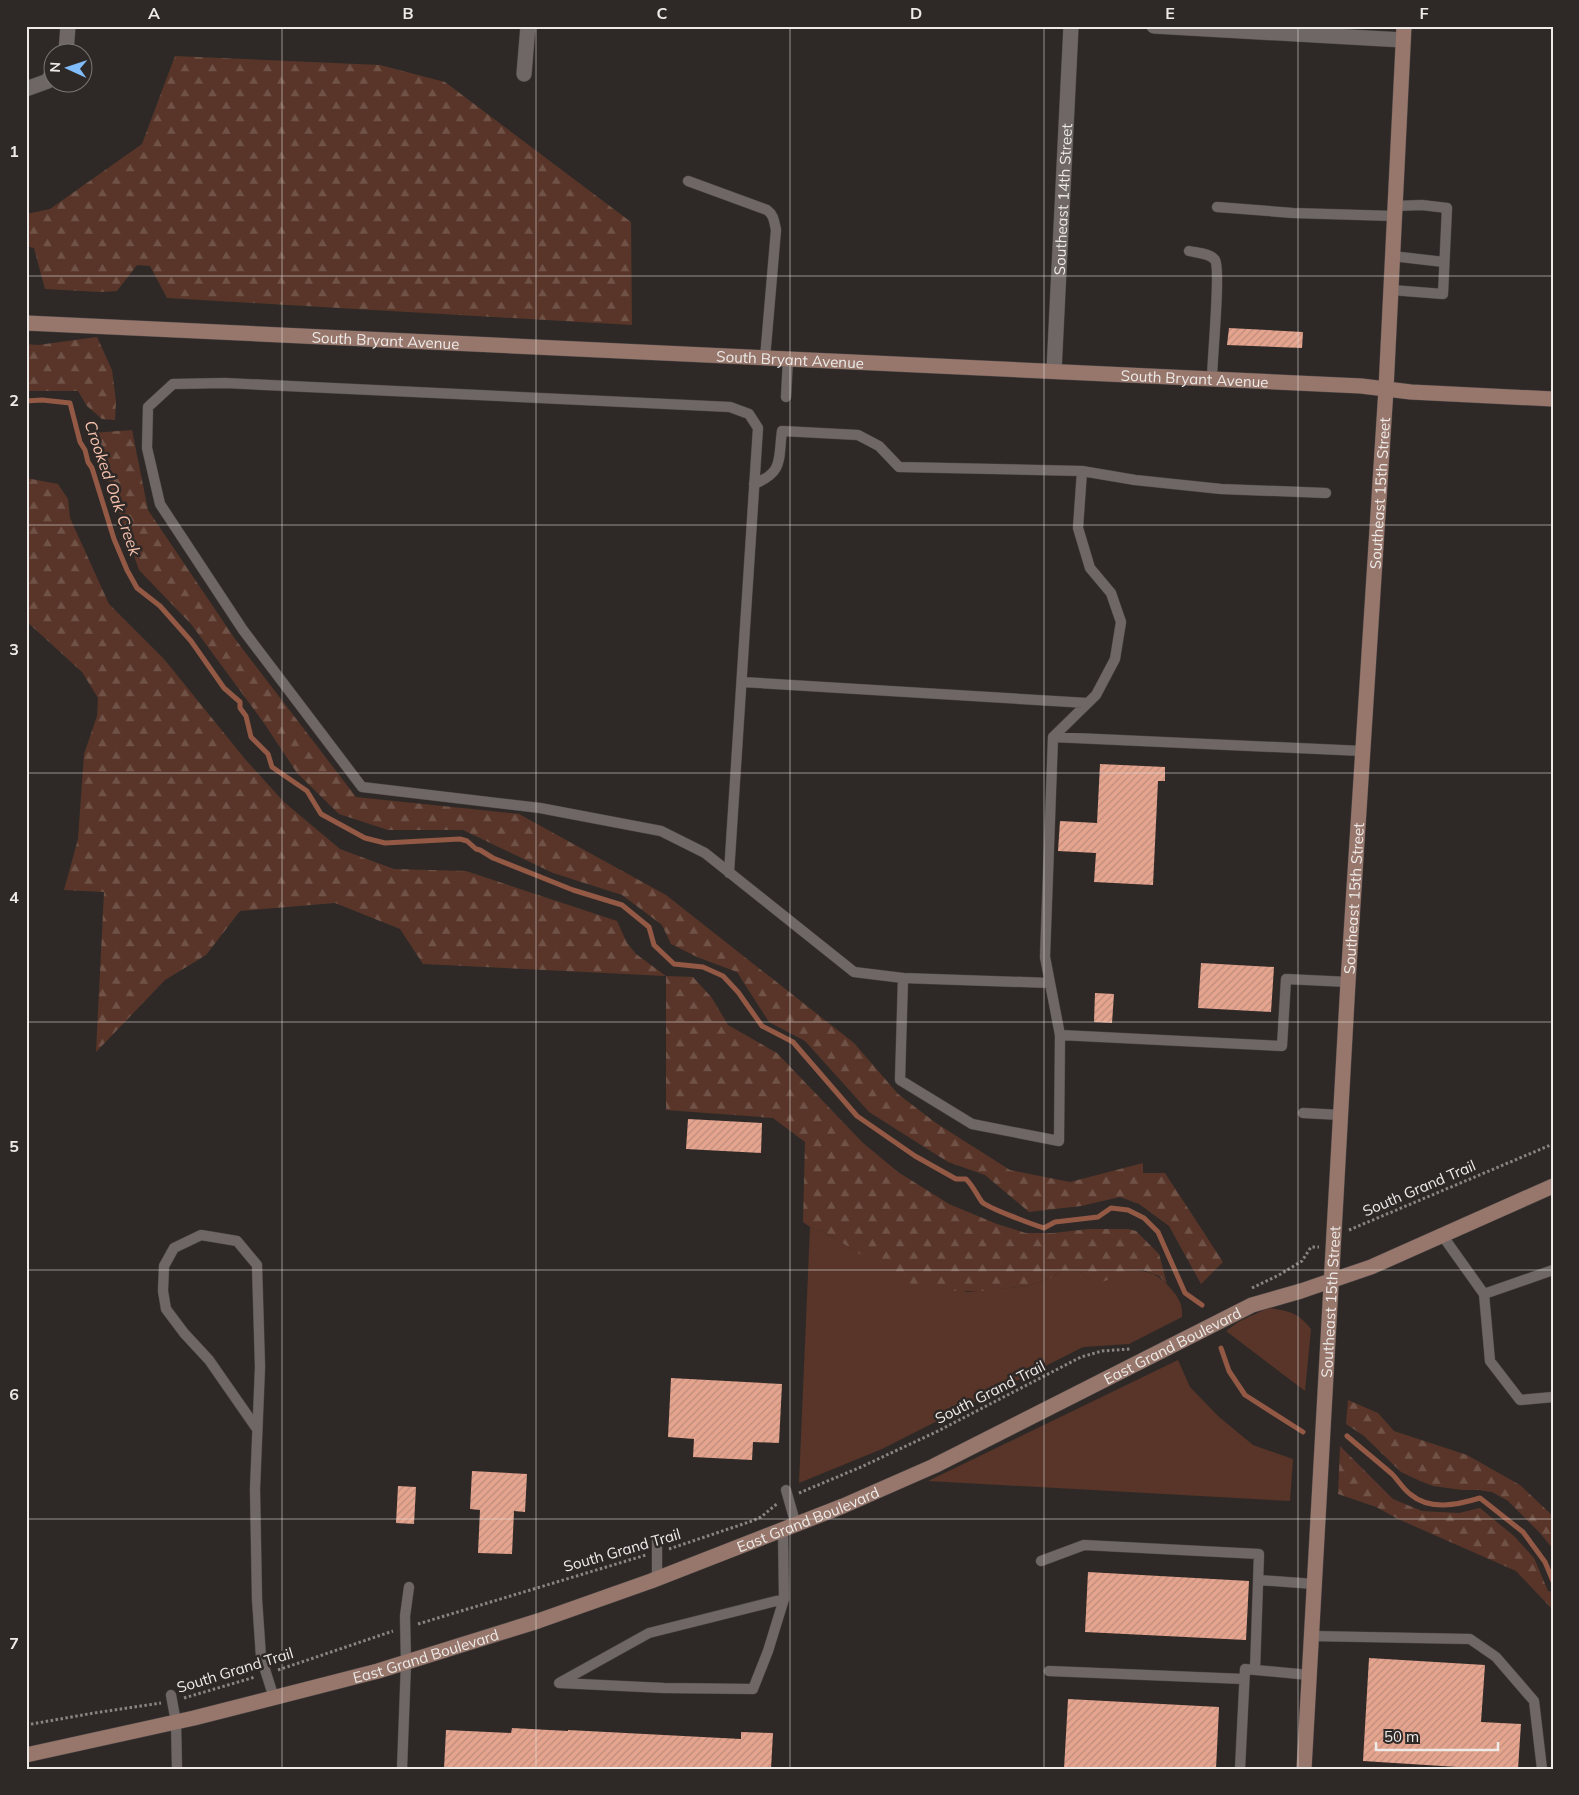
<svg xmlns="http://www.w3.org/2000/svg" width="1579" height="1795" font-family="Mulish,sans-serif">
<defs>
<pattern id="forest-firs" width="22" height="20" patternUnits="userSpaceOnUse" patternTransform="scale(1.25)"><rect width="22" height="20" fill="#583528"/><path d="M5 1l3.5 6h-7zM16 11l3.5 6h-7z" fill="#705247"/></pattern>
<pattern id="building-hatch" width="6" height="6" patternUnits="userSpaceOnUse" patternTransform="scale(1.25)"><rect width="6" height="6" fill="#e5a48e"/><path d="M-1 1l2-2M0 6l6-6M5 7l2-2" fill="none" stroke="#be8c7c"/></pattern>
</defs>
<rect width="100%" height="100%" fill="#2e2927"/>
<!-- grass -->
<path fill="#583528" d="M810,1227L830,1235L872,1262L967,1292L1027,1286L1051,1278L1062,1270L1078,1271L1092,1281C1124,1273 1147,1259 1171,1289C1179,1298 1183,1305 1182,1317L1129,1344L1083,1347L882,1449L799,1483Z
M1268,1308C1288,1311 1298,1312 1311,1329L1305,1391L1226,1331L1238,1322Z
M1178,1360L1190,1387L1218,1416L1253,1445L1293,1459L1290,1501L928,1481Z"/>
<!-- forest -->
<path fill="url(#forest-firs)" d="M175,56L380,65L445,82L631,222L632,325L167,298L150,266L137,265L117,291L100,292L45,289L34,248L26,246V214L50,209L142,144Z
M97,337L112,370L116,401L115,420L102,419L87,406L78,391H26V344L38,345Z
M132,430L148,510L235,639L356,797L519,814L666,895L854,1043L898,1094L936,1123L1010,1170L1070,1182L1143,1163V1173H1165L1223,1262L1201,1284L1169,1226L1139,1204L1120,1197L1081,1206L1029,1212L985,1175L948,1162L869,1112L805,1041L769,1022L737,972L697,957L671,944L662,925L622,895L553,873L463,830H388L339,814L297,773L264,723L191,624L139,570L92,433Z
M26,478L58,484L68,499L70,518L109,604L164,659L245,759L284,802L340,849L394,869L466,871L617,921L627,943L636,954L666,976L693,977L712,998L728,1025L777,1053L862,1142L898,1172L949,1204L997,1224L1026,1233H1053L1089,1229H1128L1136,1231L1159,1254L1167,1284L1159,1276L1143,1270L1132,1271L1099,1283L1092,1281L1078,1271L1062,1270L1051,1278L1027,1286L983,1291H935L901,1281L830,1235L810,1227L803,1222L805,1142L773,1118L666,1110V976L423,964L400,929L335,903L240,911L206,955L165,980L96,1052L104,892L64,890L78,839L84,754L97,716L98,698L82,672L26,621Z
M1348,1400L1378,1413L1394,1431L1467,1455L1520,1485L1553,1516V1549L1540,1533L1508,1501L1492,1492L1478,1490H1462L1433,1486L1420,1481L1401,1472L1364,1436L1346,1424Z
M1340,1446L1393,1499L1422,1511L1459,1513L1480,1508L1515,1537L1534,1558L1548,1591L1553,1592V1610L1516,1571L1398,1519L1376,1507L1338,1494Z"/>
<g fill="none" stroke-linecap="round" stroke-linejoin="round">
<!-- stream -->
<path stroke="#935945" stroke-width="5" d="M26,401L42,400L70,403L80,442L85,450L88,462L92,468L114,539L127,570L137,588L160,606L191,641L224,688L240,702V708L246,716L251,737L268,754L272,767L307,791L321,814L365,838L385,843L460,839L467,841L476,849L480,850L493,858L573,890L622,905L649,927L654,945L674,964L703,967L723,976L738,992L762,1026L793,1042L857,1116L915,1156L956,1179H966C974,1187 976,1194 982,1202C988,1208 1034,1225 1044,1228L1055,1222L1098,1217L1111,1208L1128,1210L1144,1218L1158,1232L1185,1293L1202,1305
M1221,1348L1229,1371L1245,1395L1303,1432
M1347,1436C1362,1449 1377,1461 1392,1474C1398,1480 1403,1489 1410,1494C1430,1511 1457,1505 1480,1498L1523,1532L1545,1562L1553,1581"/>
</g>
<!-- building -->
<path fill="url(#building-hatch)" d="M1229,328L1303,332L1302,348L1227,345Z
M1100,764L1165,767V781H1158L1153,885L1094,882L1096,853L1058,851L1060,821L1097,823Z
M1201,963L1274,967L1271,1012L1198,1008Z
M1095,993L1114,994L1112,1023L1094,1022Z
M688,1119L762,1123L761,1153L686,1149Z
M671,1378L782,1384L779,1443L753,1442L752,1460L693,1457L694,1439L668,1437Z
M472,1471L527,1474L525,1512L514,1511L512,1554L478,1553L480,1510L470,1509Z
M398,1486L416,1487L414,1524L396,1523Z
M1088,1572L1249,1581L1246,1640L1085,1632Z
M1369,1658L1485,1665L1481,1722L1521,1724L1518,1769H1489L1363,1761Z
M1068,1699L1219,1707L1216,1769H1064Z
M512,1728L568,1731V1730L741,1739V1732L773,1733L771,1769H444L446,1730L511,1733Z"/>
<g fill="none" stroke-linecap="round" stroke-linejoin="round">
<!-- lane casing -->
<g stroke="#4a4544" stroke-width="11">
<path id="lane" d="M688,181L767,210C774,215 774,221 776,230L765,358
M1217,207L1293,213L1394,216
M1189,251C1197,253 1210,253 1215,260C1221,270 1212,360 1212,379
M1392,256L1444,262
M1391,290L1443,294L1447,208L1422,205L1395,206
M786,397L788,359
M1082,471L1135,480L1221,489L1326,493
M754,484C784,472 778,460 782,431L858,435L879,446L899,467L1082,471L1078,528L1090,568L1111,593L1121,622L1115,659L1096,695L1053,737
M742,682L1087,703
M729,873L758,428L749,414L730,407L225,383L173,384L148,407L147,448L160,504L243,630L362,787L540,808L661,831L705,853L854,972L903,978L900,1080L972,1124L1059,1141L1060,1035
M903,978L1050,983
M1348,982L1286,979L1282,1046L1060,1035L1045,957L1053,737L1362,751
M1303,1113L1341,1115
M1442,1235L1484,1294L1490,1361L1520,1400L1553,1397
M1484,1294L1553,1270
M257,1429L209,1360L184,1333L166,1309L163,1291L164,1266L174,1248L201,1235L237,1241L257,1265L260,1367L255,1489L257,1599L261,1657L274,1698
M786,1490L796,1525
M783,1530L784,1599L768,1651L753,1689L664,1688L559,1683L649,1633L784,1599
M657,1539V1579
M1041,1561L1084,1545L1259,1554L1255,1670
M1258,1580L1314,1584
M1311,1636L1470,1639L1496,1657L1534,1701L1542,1769
M1049,1671L1244,1679
M171,1695L176,1722L177,1769
M402,1769L406,1663L405,1616L409,1587
M1240,1769L1245,1669L1309,1675"/>
</g>
<!-- street casing -->
<g stroke="#4a4544" stroke-width="16">
<g id="street">
<path d="M1154,26L1403,40"/>
<path d="M66,52L68,26"/>
<path d="M524,74L528,26"/>
<path d="M26,89L48,81L52,74"/>
<path id="s1" d="M1054,371L1071,26"/>
</g>
</g>
<!-- secondary casing -->
<g stroke="#4a4544" stroke-width="16">
<g id="secondary">
<path id="s2" d="M26,323L1361,386L1411,392L1553,399"/>
<path id="s3" d="M26,1755L194,1718L378,1671L538,1621L651,1581L843,1506L934,1466L1252,1305L1301,1291L1371,1267L1553,1186"/>
<path id="s4" d="M1304,1769L1348,982L1386,389L1404,26"/>
</g>
</g>
<!-- path -->
<path stroke="#888482" stroke-width="3" stroke-dasharray="2.5 2.5" stroke-linecap="butt" d="M1349,1230L1553,1144
M1252,1288L1279,1275L1302,1261L1311,1247H1319
M799,1493L861,1467L936,1432L1081,1357L1102,1351L1130,1349
M669,1549L752,1521L761,1517L778,1503
M418,1624L646,1555
M278,1670L393,1631
M184,1698L255,1677
M26,1725L94,1713L161,1703"/>
<!-- lane -->
<use href="#lane" stroke="#6e6765" stroke-width="10"/>
<!-- street -->
<use href="#street" stroke="#6e6765" stroke-width="15"/>
<!-- secondary -->
<use href="#secondary" stroke="#97766b" stroke-width="15"/>
</g>
<!-- grid -->
<path fill="none" stroke="#edeae8" stroke-width="1" stroke-opacity="0.55" d="M282,26V1769M536,26V1769M790,26V1769M1044,26V1769M1298,26V1769M26,276H1553M26,525H1553M26,773H1553M26,1022H1553M26,1270H1553M26,1519H1553"/>
<g text-anchor="middle" dominant-baseline="central" stroke-width="5" stroke-linejoin="round" paint-order="stroke">
<!-- street labels -->
<g font-size="15" fill="#edeae8" stroke="#2e2927">
<text stroke="none"><textPath href="#s1" startOffset="172">Southeast 14th Street</textPath></text>
<text stroke="none"><textPath href="#s2" startOffset="360">South Bryant Avenue</textPath></text>
<text stroke="none"><textPath href="#s2" startOffset="765">South Bryant Avenue</textPath></text>
<text stroke="none"><textPath href="#s2" startOffset="1170">South Bryant Avenue</textPath></text>
<text stroke="none"><textPath href="#s4" startOffset="1278">Southeast 15th Street</textPath></text>
<text stroke="none"><textPath href="#s4" startOffset="872">Southeast 15th Street</textPath></text>
<text transform="translate(1419 1188) rotate(-23)">South Grand Trail</text>
<text stroke="none"><textPath href="#s4" startOffset="468">Southeast 15th Street</textPath></text>
<text stroke="none"><textPath href="#s3" startOffset="1222">East Grand Boulevard</textPath></text>
<text transform="translate(990 1392) rotate(-27)">South Grand Trail</text>
<text stroke="none"><textPath href="#s3" startOffset="818">East Grand Boulevard</textPath></text>
<text transform="translate(622 1550) rotate(-16)">South Grand Trail</text>
<text stroke="none"><textPath href="#s3" startOffset="412">East Grand Boulevard</textPath></text>
<text transform="translate(235 1670) rotate(-17)">South Grand Trail</text>
</g>
<!-- water labels -->
<g font-size="16" font-style="italic" fill="#f6c0ad" stroke="#2e2927">
<text transform="translate(113 488) rotate(71)">Crooked Oak Creek</text>
</g>
</g>
<!-- border -->
<rect width="1579" height="1795" fill="none" stroke="#2e2927" stroke-width="55"/>
<!-- north arrow -->
<g transform="translate(68 68) rotate(273)"><circle r="24" fill="#2e2927" stroke="#7a7674"/>
<path d="M0-4L9 19L0 12L-9 19Z" fill="#81bdfa"/>
<text y="-8" font-size="14" font-weight="bold" text-anchor="middle" fill="#edeae8">N</text>
</g>
<!-- scale -->
<path d="M1376 1742v8h122v-8" fill="none" stroke="#edeae8" stroke-width="2.5"/>
<text x="1384" y="1742" font-size="15" fill="#edeae8" stroke="#2e2927" stroke-width="4" paint-order="stroke">50 m</text>
<rect x="28" y="28" width="1524" height="1740" fill="none" stroke="#edeae8" stroke-width="2"/>
<g font-size="16" text-anchor="middle" font-weight="bold" fill="#edeae8">
<text x="154" y="19">A</text>
<text x="408" y="19">B</text>
<text x="662" y="19">C</text>
<text x="916" y="19">D</text>
<text x="1170" y="19">E</text>
<text x="1424" y="19">F</text>
<text x="14" y="157">1</text>
<text x="14" y="406">2</text>
<text x="14" y="655">3</text>
<text x="14" y="903">4</text>
<text x="14" y="1152">5</text>
<text x="14" y="1400">6</text>
<text x="14" y="1649">7</text>
</g>
</svg>
